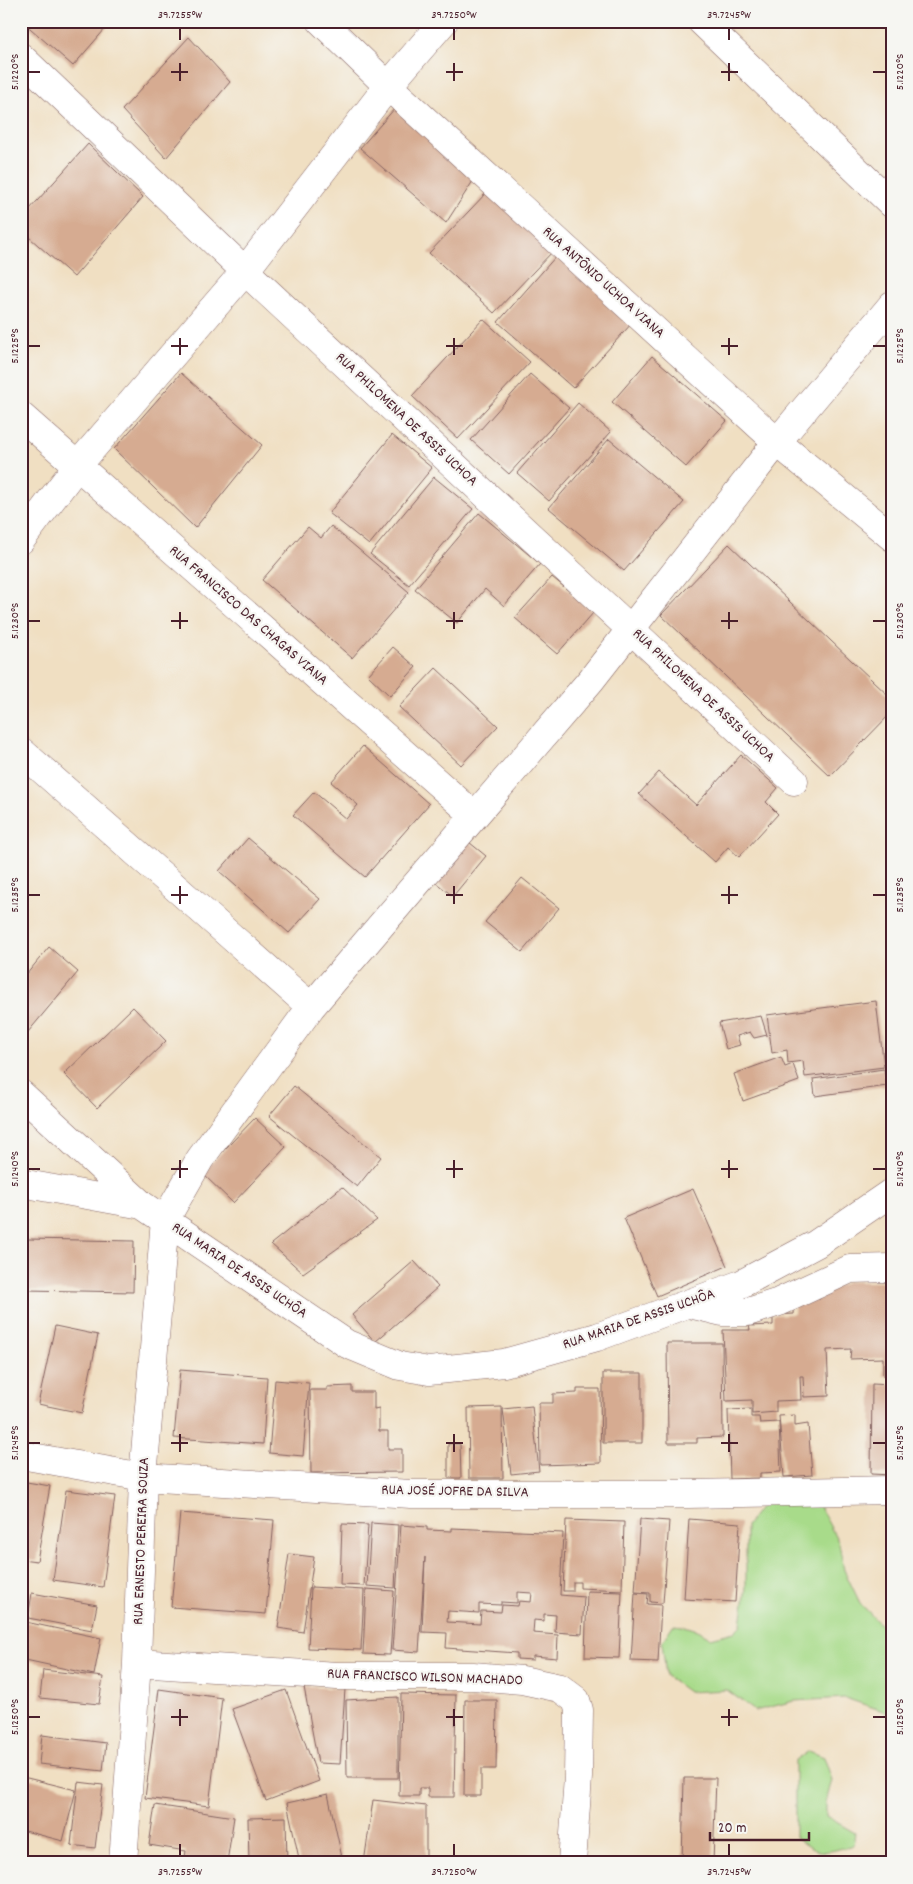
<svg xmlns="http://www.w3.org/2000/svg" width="913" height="1884" font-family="Dekko,sans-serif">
<rect width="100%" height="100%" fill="#f6f6f2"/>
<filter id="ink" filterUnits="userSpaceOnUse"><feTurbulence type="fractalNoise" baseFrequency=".02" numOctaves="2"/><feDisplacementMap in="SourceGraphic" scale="10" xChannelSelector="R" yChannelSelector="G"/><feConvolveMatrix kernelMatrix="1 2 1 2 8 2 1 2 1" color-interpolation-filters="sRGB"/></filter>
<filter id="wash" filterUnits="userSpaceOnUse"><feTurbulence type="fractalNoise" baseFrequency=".0096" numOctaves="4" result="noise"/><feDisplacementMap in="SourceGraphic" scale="20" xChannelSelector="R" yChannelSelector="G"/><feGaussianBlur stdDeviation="1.12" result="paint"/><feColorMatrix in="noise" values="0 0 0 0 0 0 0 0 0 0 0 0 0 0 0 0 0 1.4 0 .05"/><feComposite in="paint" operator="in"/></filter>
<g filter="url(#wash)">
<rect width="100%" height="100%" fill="#f0dfc2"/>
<!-- green -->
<path fill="#a8db8a" stroke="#797d5a" d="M767,1498H815L839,1543L844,1570L860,1603L892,1637V1714L845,1698L794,1701L755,1711L727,1690L688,1692L666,1676L662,1642L673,1625C688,1626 698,1629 711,1638L734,1632L741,1625L746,1587V1526Z
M809,1751L824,1757L832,1780L826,1802V1816L855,1833L853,1845C825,1853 819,1857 795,1837V1761Z"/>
<g id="blocks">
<!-- building -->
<path fill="#d6ab91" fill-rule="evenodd" d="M22,21H112L73,66Z
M189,37L230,82L166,158L122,110Z
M396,107L480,170L446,223L360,148Z
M88,144L143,197L74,277L21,230V219Z
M489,190L554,250L494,313L429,253Z
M557,255L633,322L573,388L498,322Z
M483,319L530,362L458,439L412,396Z
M652,356L727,421L686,467L612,402Z
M181,373L262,445L195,528L114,449Z
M530,374L569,408L509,474L471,440Z
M578,403L611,432L549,501L517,473Z
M392,435L432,468L369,545L329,513Z
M609,439L684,502L624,571L549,508Z
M434,477L473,509L409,585L370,554Z
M479,513L540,564L504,606L485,589L457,623L415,589Z
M331,526L409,592L352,658L262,580L308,527L321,538Z
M729,544L892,699V712L830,776L661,615Z
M552,577L594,612L557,654L515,618Z
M393,647L416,667L390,696L368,675Z
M436,668L498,726L461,765L399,707Z
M363,746L429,804L365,877L293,815L314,792L346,819L358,805L331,782Z
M741,755L778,788L766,802L778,814L739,857L728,847L715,862L639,794L659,772L696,805Z
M21,769L29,775L21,785Z
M248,838L320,899L289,933L219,871Z
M464,838L486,856L453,896L431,879Z
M522,878L559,908L522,952L485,922Z
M49,947L78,972L28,1032L21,1026V981Z
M876,1001L884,1067L805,1077L803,1061L788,1063L787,1050L772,1053L767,1015Z
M133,1007L166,1041L97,1108L64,1074Z
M761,1016L767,1035L754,1038L750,1032L737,1036L740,1045L726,1049L719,1023Z
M781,1057L785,1067L793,1064L799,1081L743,1101L734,1074Z
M884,1069L887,1086L815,1096L813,1079Z
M294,1086L381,1157L357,1187L269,1116Z
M255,1118L286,1147L233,1203L202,1173Z
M342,1187L377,1220L303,1273L271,1244Z
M693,1189L727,1266L657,1296L624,1218Z
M27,1239L134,1241L133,1292L26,1290Z
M414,1261L438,1287L375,1342L352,1315Z
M849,1282H892V1376H883V1358L850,1359L851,1349L827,1350L829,1396L804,1397L803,1376H800L801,1400L776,1401V1412L752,1414V1400L726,1401L723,1330H750L749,1326L773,1325V1315L794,1314L795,1300L820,1299V1294Z
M21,1314H24L23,1334H21Z
M55,1326L98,1335L82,1413L38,1404Z
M667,1343H722L723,1437L697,1438V1443H668Z
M180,1370L267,1377L263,1444L174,1438Z
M603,1373H642V1443H603Z
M275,1380L309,1383L303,1456L269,1453Z
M872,1384L892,1385V1475L871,1474Z
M352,1386V1392H374V1409L379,1408V1431H388V1449H402V1472L311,1473L310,1390H327V1387Z
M577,1389H600L601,1463L540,1465L539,1403H553V1394L577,1393Z
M532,1406L539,1471L511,1474L503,1409Z
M502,1407L503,1478H469L468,1408Z
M751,1409V1417H759L760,1423L779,1422L781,1472L760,1473V1478L730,1479L728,1410Z
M795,1415V1426L808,1424L812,1475L784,1477L779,1416Z
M448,1444H460L461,1478H448Z
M21,1481L50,1486L37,1561L21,1559Z
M66,1490L115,1496L103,1587L53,1580Z
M180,1513L274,1520L266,1614L171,1607Z
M640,1519L669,1521L663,1603L650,1602V1593L635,1592Z
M689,1519L740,1523L735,1602L684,1599Z
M566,1520L624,1522L622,1590L580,1588V1582H573V1591H563Z
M371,1523L398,1525L395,1588L367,1586Z
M342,1524L368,1525L364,1586L340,1585Z
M401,1525L427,1527V1530L452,1531V1528L563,1533L560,1595L584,1597L582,1634L555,1632L556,1615L544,1614V1621L534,1620L533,1633L558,1635L557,1658L533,1656V1660L517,1659V1653L446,1648L447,1633L422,1632L425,1557L419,1652L392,1650ZM517,1592L532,1593L531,1602L519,1601L518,1606L502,1605L501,1612L481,1611L480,1624L447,1622L448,1611L479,1613V1604L501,1605V1602L517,1603Z
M289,1554L314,1557L303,1632L278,1628Z
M311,1587L364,1590L361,1650L308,1648Z
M366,1589L394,1591L390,1655L363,1654Z
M587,1591L622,1592L619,1658L585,1657Z
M32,1593L97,1605L92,1630L28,1618Z
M635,1593L648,1594L647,1604L661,1605L658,1662L631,1661Z
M21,1621L101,1638L94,1675L21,1659Z
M43,1670L103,1677L99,1704L40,1698Z
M304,1687L345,1689L340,1764L318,1763Z
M159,1689L222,1698L209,1806L145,1798Z
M286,1690L319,1781L266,1801L232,1709Z
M401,1694L456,1695L454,1797H428V1788H419V1796H399Z
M398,1697V1778H347L346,1700Z
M465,1700H497L496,1769H481V1796H464Z
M42,1735L106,1743L103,1771L39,1764Z
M23,1777L76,1790L63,1841L21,1830V1785Z
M684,1778H716L713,1863H682Z
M78,1782L103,1785L95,1848L71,1845Z
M328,1794L343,1862L300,1863L287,1803Z
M373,1800L426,1806V1863H364Z
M155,1805L234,1817L227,1862L214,1860V1863H184L186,1851L149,1845Z
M286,1817L287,1863H249L248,1818Z"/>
</g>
</g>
<g filter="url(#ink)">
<use href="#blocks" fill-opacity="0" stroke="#846260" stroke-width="1"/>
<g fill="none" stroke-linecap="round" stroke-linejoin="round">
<!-- street casing -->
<g stroke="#846260" stroke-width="29">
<path id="street" d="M321,21L388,86L777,442L892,537
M701,21L892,204
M21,57L245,271L794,781
M21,416L474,815
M21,540L77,466L245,271L388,86L444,21
M21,751L311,1007
M21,1094L142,1205L347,1344L400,1366L429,1371L504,1363L597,1337L741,1284L816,1244L892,1192
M21,1183L142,1205
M689,1304L722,1312H748L779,1302L850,1269L892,1268
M21,1455L143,1477L411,1494H688L892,1490
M137,1663L337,1676H473L522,1680L560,1688L576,1700L579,1710L578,1777L572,1863
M123,1863L137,1663L143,1477L165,1220L200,1159L311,1007L591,680L777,442L892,305"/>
</g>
<!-- street -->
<use href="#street" stroke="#fff" stroke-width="28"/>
</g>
</g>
<!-- ticks -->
<path fill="none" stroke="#4a1f2b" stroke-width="2" d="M180,28V40M454,28V40M729,28V40M180,63V81M454,63V81M729,63V81M28,72H40M171,72H188M446,72H463M721,72H738M873,72H886M180,338V355M454,338V355M729,338V355M28,346H40M171,346H188M446,346H463M721,346H738M873,346H886M180,612V629M454,612V629M729,612V629M28,621H40M171,621H188M446,621H463M721,621H738M873,621H886M180,886V904M454,886V904M729,886V904M28,895H40M171,895H188M446,895H463M721,895H738M873,895H886M180,1160V1178M454,1160V1178M729,1160V1178M28,1169H40M171,1169H188M446,1169H463M721,1169H738M873,1169H886M180,1434V1452M454,1434V1452M729,1434V1452M28,1443H40M171,1443H188M446,1443H463M721,1443H738M873,1443H886M180,1709V1726M454,1709V1726M729,1709V1726M28,1717H40M171,1717H188M446,1717H463M721,1717H738M873,1717H886M180,1844V1856M454,1844V1856M729,1844V1856"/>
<g text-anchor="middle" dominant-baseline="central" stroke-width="4.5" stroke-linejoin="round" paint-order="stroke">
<!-- street labels -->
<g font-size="15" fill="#4a1f2b" stroke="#f6f6f2">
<text transform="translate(603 283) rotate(42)">RUA ANTÔNIO UCHOA VIANA</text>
<text transform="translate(406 420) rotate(43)">RUA PHILOMENA DE ASSIS UCHOA</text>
<text transform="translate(248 616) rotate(41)">RUA FRANCISCO DAS CHAGAS VIANA</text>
<text transform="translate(703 696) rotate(43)">RUA PHILOMENA DE ASSIS UCHOA</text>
<text transform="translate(239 1271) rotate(34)">RUA MARIA DE ASSIS UCHÔA</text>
<text transform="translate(639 1320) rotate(-19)">RUA MARIA DE ASSIS UCHÔA</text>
<text transform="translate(455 1492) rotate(1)">RUA JOSÉ JOFRE DA SILVA</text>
<text transform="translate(142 1541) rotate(-88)">RUA ERNESTO PEREIRA SOUZA</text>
<text transform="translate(425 1678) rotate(2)">RUA FRANCISCO WILSON MACHADO</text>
</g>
</g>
<!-- margin -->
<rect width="913" height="1884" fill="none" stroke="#f6f6f2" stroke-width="55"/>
<!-- scale -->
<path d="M710 1832v8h99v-8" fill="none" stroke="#4a1f2b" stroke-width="2.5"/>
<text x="718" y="1832" font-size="15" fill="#4a1f2b" stroke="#f6f6f2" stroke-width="4" paint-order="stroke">20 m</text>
<rect x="28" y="28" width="858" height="1828" fill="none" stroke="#4a1f2b" stroke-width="2"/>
<g font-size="12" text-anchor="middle" fill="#4a1f2b">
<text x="180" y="18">39.7255°W</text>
<text x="454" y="18">39.7250°W</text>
<text x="729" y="18">39.7245°W</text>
<text transform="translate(14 72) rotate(-90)" y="4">5.1220°S</text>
<text transform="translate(899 72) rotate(-90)" y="4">5.1220°S</text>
<text transform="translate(14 346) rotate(-90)" y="4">5.1225°S</text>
<text transform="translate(899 346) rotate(-90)" y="4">5.1225°S</text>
<text transform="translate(14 621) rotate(-90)" y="4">5.1230°S</text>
<text transform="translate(899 621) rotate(-90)" y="4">5.1230°S</text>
<text transform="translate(14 895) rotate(-90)" y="4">5.1235°S</text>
<text transform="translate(899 895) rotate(-90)" y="4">5.1235°S</text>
<text transform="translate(14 1169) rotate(-90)" y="4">5.1240°S</text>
<text transform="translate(899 1169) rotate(-90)" y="4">5.1240°S</text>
<text transform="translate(14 1443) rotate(-90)" y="4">5.1245°S</text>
<text transform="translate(899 1443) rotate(-90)" y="4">5.1245°S</text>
<text transform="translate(14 1717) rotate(-90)" y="4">5.1250°S</text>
<text transform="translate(899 1717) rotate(-90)" y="4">5.1250°S</text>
<text x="180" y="1875">39.7255°W</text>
<text x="454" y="1875">39.7250°W</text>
<text x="729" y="1875">39.7245°W</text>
</g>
</svg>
